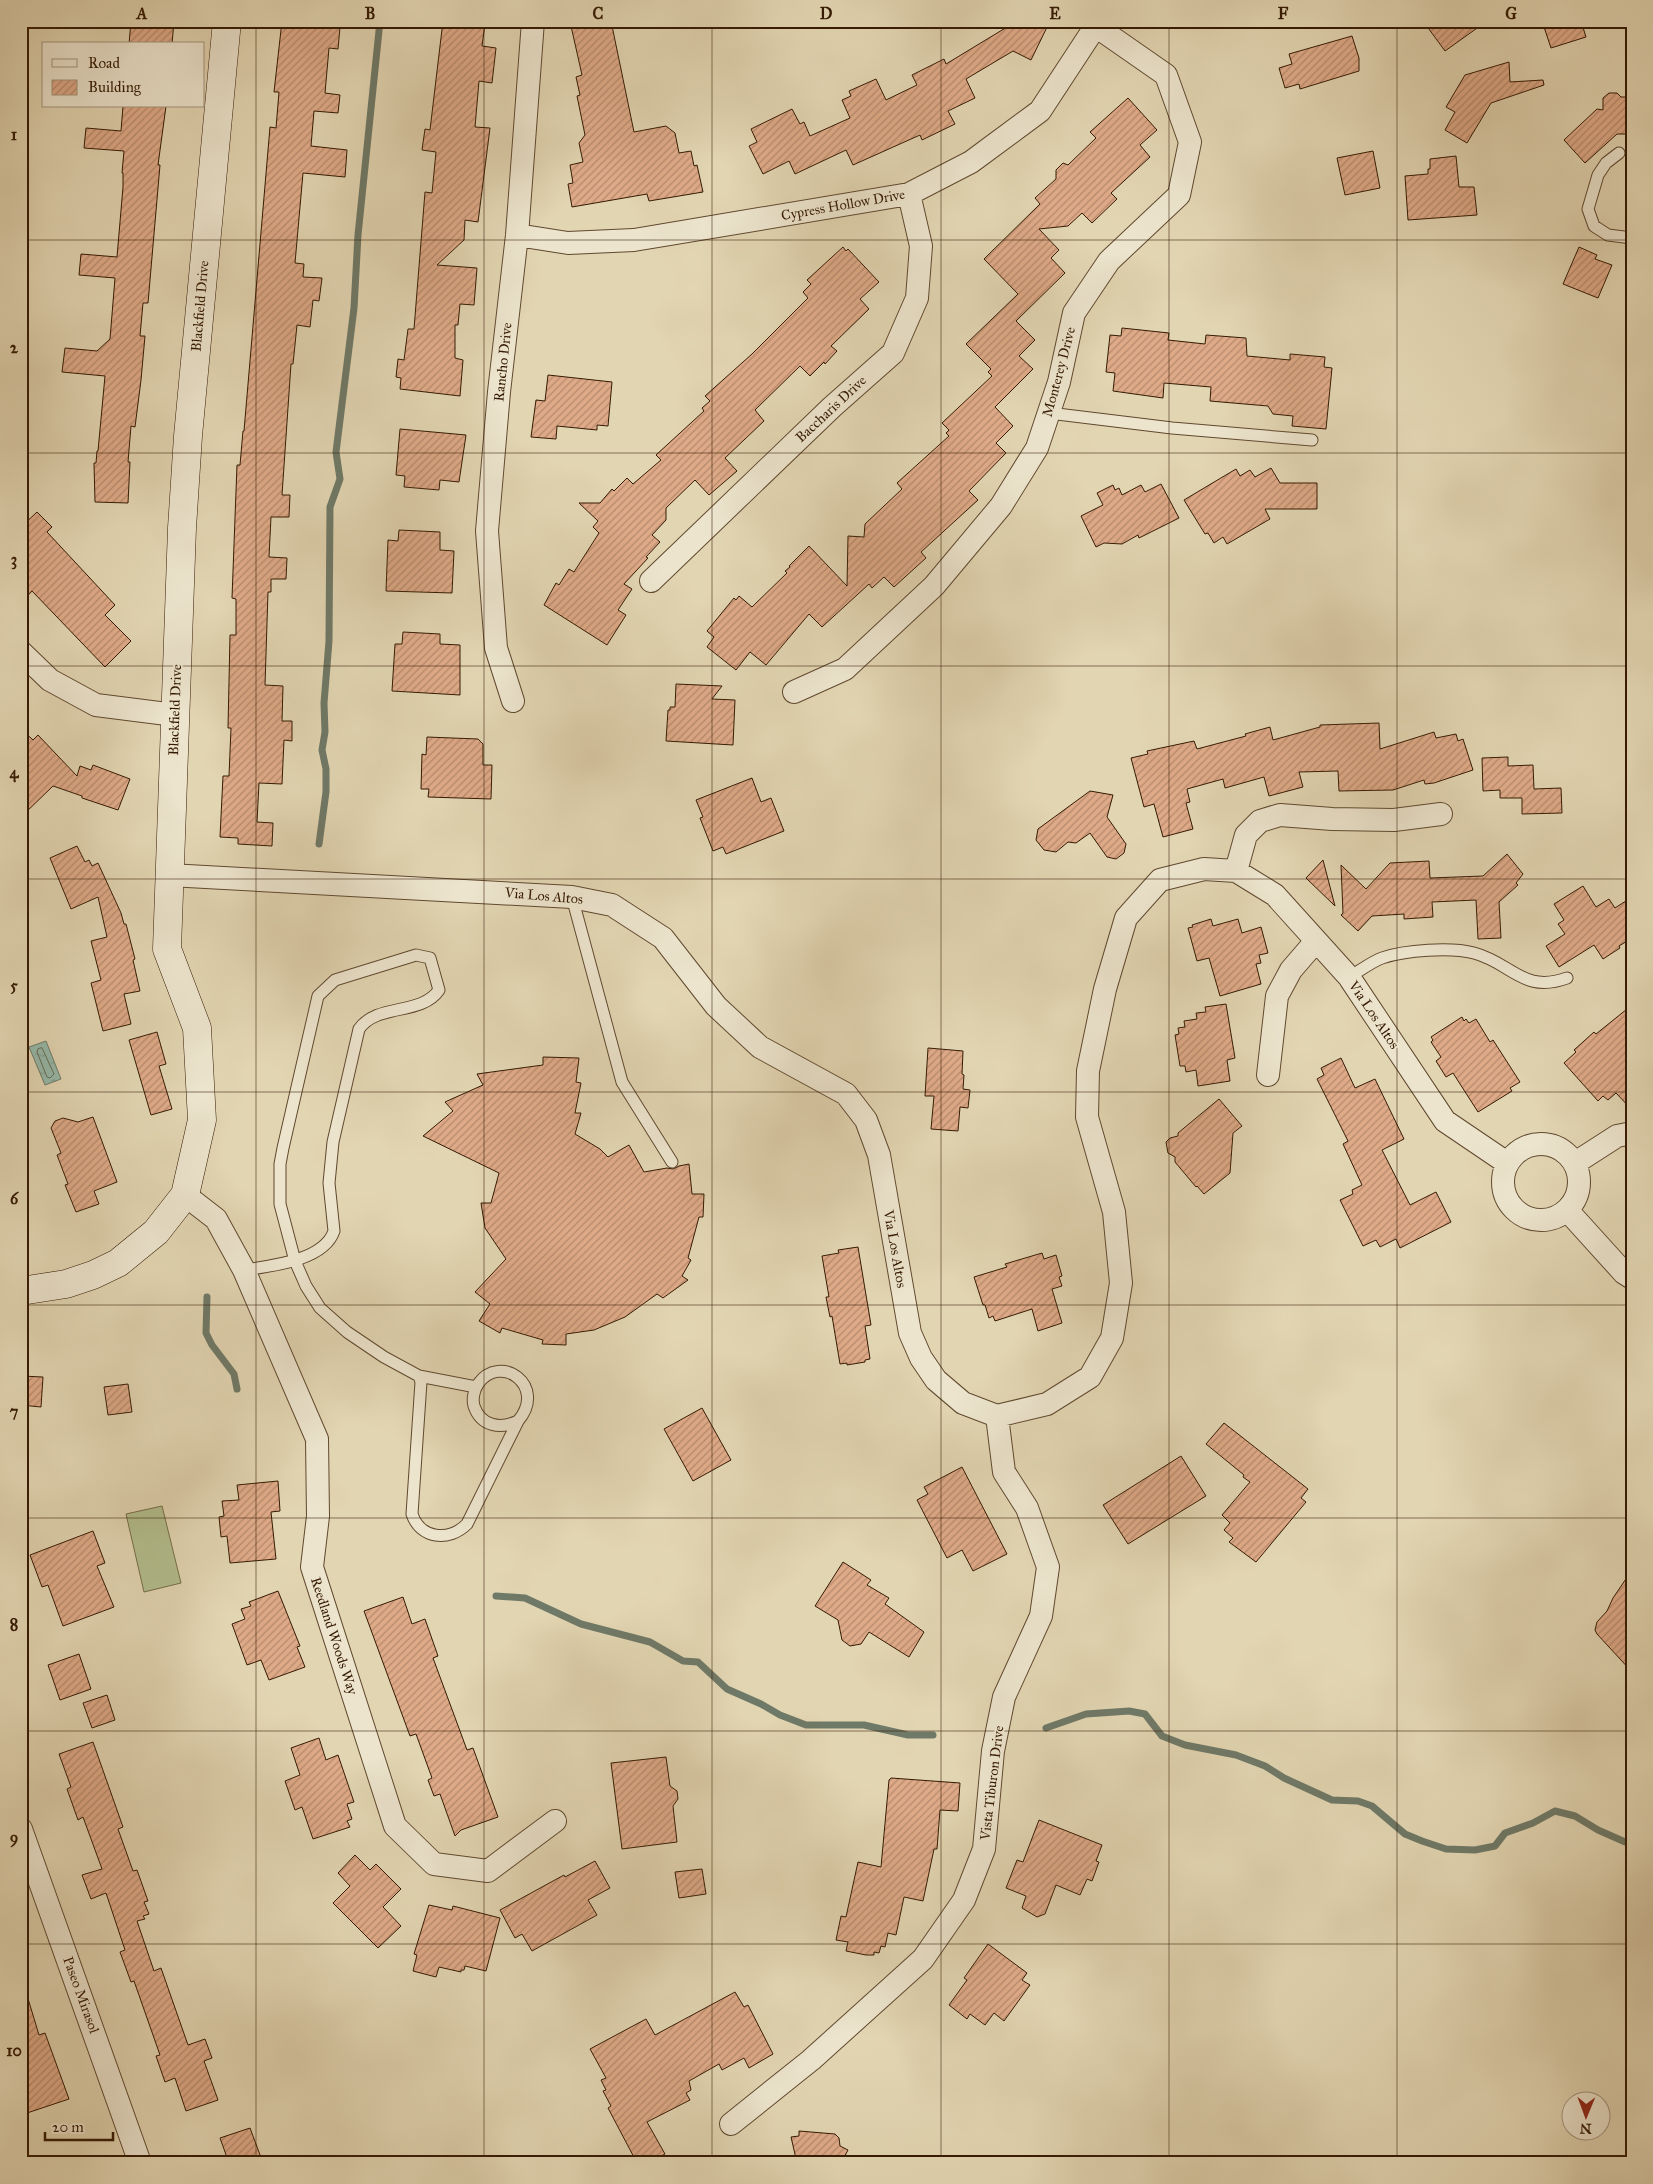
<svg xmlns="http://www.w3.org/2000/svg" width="1653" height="2184" font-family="'IM FELL Great Primer',serif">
<defs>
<pattern id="water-ripples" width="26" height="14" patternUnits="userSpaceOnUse" patternTransform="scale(1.25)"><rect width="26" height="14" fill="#95b9aa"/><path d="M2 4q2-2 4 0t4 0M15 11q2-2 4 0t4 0" fill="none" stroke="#819e91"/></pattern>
<pattern id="building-hatch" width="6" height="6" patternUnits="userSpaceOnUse" patternTransform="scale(1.25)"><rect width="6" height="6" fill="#dfaa88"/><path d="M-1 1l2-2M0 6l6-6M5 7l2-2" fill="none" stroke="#b68a6d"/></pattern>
</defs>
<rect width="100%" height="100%" fill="#e2d5b2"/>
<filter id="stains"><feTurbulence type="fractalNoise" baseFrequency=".004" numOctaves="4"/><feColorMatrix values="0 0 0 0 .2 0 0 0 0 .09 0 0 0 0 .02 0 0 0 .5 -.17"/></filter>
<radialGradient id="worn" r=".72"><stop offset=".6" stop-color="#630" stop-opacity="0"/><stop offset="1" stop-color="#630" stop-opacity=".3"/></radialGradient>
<!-- green -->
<path fill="#b2bd8d" stroke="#746c48" d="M162,1506L181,1583L144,1592L126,1514Z"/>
<!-- water -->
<path fill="url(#water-ripples)" stroke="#6f7967" d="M46,1041L61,1079L45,1085L29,1047Z"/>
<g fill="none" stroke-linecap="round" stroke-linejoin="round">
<!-- shore -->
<path stroke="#656a56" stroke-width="1" d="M42,1048L54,1074L50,1078L47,1077L37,1052L38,1049Z"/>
<!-- stream -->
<path stroke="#6f7967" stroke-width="7" d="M319,844L326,792V769L322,750L325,732L324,703L329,641L330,507L340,479L336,452L354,308L358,235L380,21
M207,1297L206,1333L212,1345L234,1374L237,1389
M496,1596L525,1598L581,1624L650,1642L683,1661L698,1662L727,1689L761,1704L780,1715L806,1725H864L908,1735H933
M1046,1728L1086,1714L1129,1711L1145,1714L1162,1736L1185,1745L1236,1755L1265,1766L1284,1778L1332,1800L1358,1801L1372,1806L1405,1834L1422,1841L1446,1849L1475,1850L1495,1846L1505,1833L1533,1823L1555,1811L1575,1816L1598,1830L1632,1845"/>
</g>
<!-- building -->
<path fill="url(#building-hatch)" stroke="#351a03" d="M131,21H174L172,44H129Z
M282,21H328L327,26L340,27L338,49L329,48L325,93L340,95L338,113L314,111L311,146L347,150L345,177L303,173L295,263L304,264L303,277L322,278L319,301L313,300L310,327L297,325L293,364H291L282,495H290L289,517H271L269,557L287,558L286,579H271V592H268L265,685L283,686L282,721H292V741L284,740L282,784L259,783L257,822L273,823L272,846L238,844V838L220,837L223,776H229L231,728H228L230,635H236V599L232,598L237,465H240L243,431H244L270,127L276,128L279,92H274Z
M443,21L485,24L482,46L496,48L492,83L479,81L475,127L490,128L478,222L465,220L464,240L437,265L477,268L474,305L460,304L458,325H455V358L463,360L460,396L400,389L401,378L396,377L398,359L404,360L408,329H414L425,192L432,193L436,152L422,150L425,129L430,130Z
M592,21H611L634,132L666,126L675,133L679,153L691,151L694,166L697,165L703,192L649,201L647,194L572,207L568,184L573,183L570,165L583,162L579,143L585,135L577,96L580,95L576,77L582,75L571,26Z
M1017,21H1050L1031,60L1013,51L966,79L975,98L948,111L955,124L922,140L920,135L853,165L846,150L795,174L789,161L763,174L749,146L757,142L751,129L792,109L800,124L804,122L810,136L850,118L842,100L851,96L849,91L876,79L886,100L917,85L912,75L944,59L946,64Z
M1423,21H1487L1445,51Z
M1542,21H1581L1586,37L1551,48Z
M1352,36L1359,58V71L1300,89L1299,84L1285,88L1279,68L1292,64L1289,54Z
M1509,62L1510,82L1543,80L1544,85L1491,103L1467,143L1445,130L1455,112L1446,107L1465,75Z
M1609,93H1617L1621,97H1632V134H1617L1585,163L1564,140L1597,109L1603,110V98Z
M1128,98L1157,130L1140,145L1150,157L1111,193L1117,199L1092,223L1082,213L1068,226L1039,229L1059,250L1051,258L1065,273L1016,321L1035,340L1019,356L1033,369L995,407L1013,426L996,443L1006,453L969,491L978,500L921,552L926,558L894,587L884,577L872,588L869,584L822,627L809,614L766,665L750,652L736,670L707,647L714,637L707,631L734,598L736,600L739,596L752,607L787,573L785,571L790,567L789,566L809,546L847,586L848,536L864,537L865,524L902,489L897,483L949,436L946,433L949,430L942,423L992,376L988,372L991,369L966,344L1018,294L984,259L1040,204L1035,198L1056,179V170L1063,163L1068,165L1096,138L1090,132Z
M123,106H166L158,165H160L148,303H143L140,336H145L141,380L135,427L131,426L128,462H130L128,503L95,502L94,463H96L97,451H98L105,376L62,372L65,348L97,351L110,339L115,278L79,275L81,254L117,257L123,187V173H122L124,151L84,148L86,128L121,131Z
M1373,151L1380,188L1345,195L1337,158Z
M1456,156L1459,187H1474L1477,215L1408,220L1405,176L1428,174V169H1430V159Z
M843,247L846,251L848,249L879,282L860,299L869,309L831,346L837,351L825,364L824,362L810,376L800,366L755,410L764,421L725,458L737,471L709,495L695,480L666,508V520L652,535L660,542L646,557L648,558L624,584L632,589L618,610L626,615L607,645L544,605L556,583L559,585L569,569L574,572L599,533L593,527L598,521L579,503H600L612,489L614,491L627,478L633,484L661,460L656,455L704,411L702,408L710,401L705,396L752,354L808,298L803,292L811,284L807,280Z
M1579,247L1597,255L1595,259L1612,265L1598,298L1563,284Z
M1122,328L1169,333L1168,340L1205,344L1206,335L1246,338L1247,356L1290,360V354L1325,357L1324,367L1332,368L1326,429L1292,426L1293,416L1273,414L1268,406L1210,401L1211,387L1164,383L1163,398L1113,391L1115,373L1106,372L1110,335L1121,336Z
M548,375L612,382L608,426L597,425V430L557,426L556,439L531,437L536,400L545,401Z
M400,429L466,435L459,482L440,480L439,490L404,487L405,476L396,475Z
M1271,468L1280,483H1317V509H1265L1270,519L1227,544L1223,537L1214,543L1208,533L1205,534L1184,500L1236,469L1240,476L1250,470L1255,477Z
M1161,484L1179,518L1139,538L1138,535L1122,544L1104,543L1096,547L1081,516L1103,505L1097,493L1113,485L1115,490L1119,488L1122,495L1141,485L1145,492Z
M37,512L52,527L47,532L115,605L105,615L131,641L105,667L32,591L21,603V527Z
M399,530L440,532V550L454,551L452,593L386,591L388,540L398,541Z
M403,632L440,634V644L460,645V695L392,691L395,644H402Z
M676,684L722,686L712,699L735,700L733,745L666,741L668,710H670V707H675Z
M1379,723L1380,749L1434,732L1436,738L1456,734L1458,741L1463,739L1473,770L1434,783L1425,784L1424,780L1393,790L1339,791L1338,771L1299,772L1303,787L1269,796L1264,777L1225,788L1223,779L1187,789L1190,802L1186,803L1193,829L1163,837L1154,804L1144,807L1131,758L1148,754L1147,751L1194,741L1197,749L1246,736L1245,734L1270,727L1273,740L1320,727V725Z
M21,729L33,740L38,735L77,776L80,766L91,770L93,765L130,779L118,810L82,798V796L53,786L21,817Z
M427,737L478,739L483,744V765H492L491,799L428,797L429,789H421L422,754L426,755Z
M1508,757V766L1533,765L1534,789L1561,788L1562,813L1522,814V798H1500V790L1483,791L1482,758Z
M752,778L761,802L771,798L784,831L726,854L723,847L713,851L700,818L703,817L696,800Z
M1090,791L1113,795L1107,817L1126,844L1124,853L1116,859L1107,857L1090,833L1076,843L1068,842L1056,852L1044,850L1036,840L1038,829Z
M77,846L85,862L89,860L92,866L98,863L121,913L124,924H126L135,959L133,960L140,991L124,994L131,1024L103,1031L91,983L101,980L91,941L107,937L98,897L71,909L50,858Z
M1507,854L1523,874L1516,883L1518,885L1499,902L1501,938L1478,939L1476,900L1432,902L1433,917L1404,919V914L1372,916L1358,931L1341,915L1343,913L1341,865L1366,889L1390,863L1429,861L1430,878L1483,876Z
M1323,860L1335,906L1306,878Z
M1583,886L1596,907L1609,899L1615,908L1632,897V938L1619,946L1620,948L1603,959L1594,945L1559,967L1546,946L1565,934L1558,924L1564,920L1554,904Z
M1211,919L1213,926L1238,919L1242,933L1261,927L1268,953L1259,955L1261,963L1256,964L1261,984L1220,996L1209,958L1197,961L1188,928L1193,927L1192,925Z
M1226,1004L1235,1058L1227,1060L1230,1081L1198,1086L1196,1070L1186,1072L1185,1066H1180L1175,1035L1179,1034L1178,1028L1185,1027L1184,1021L1197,1019L1196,1013L1206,1012L1205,1007Z
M1632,1005V1110L1616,1093L1608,1100L1603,1096L1598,1101L1564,1063L1576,1052L1574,1050L1594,1032L1596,1034Z
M1462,1017L1464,1021L1466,1019L1469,1023L1476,1019L1490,1042L1493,1040L1520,1082L1510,1088L1512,1091L1478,1112L1453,1073L1446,1077L1436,1061L1441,1057L1431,1042L1433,1040L1431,1037L1434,1035Z
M157,1032L166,1064L159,1066L172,1109L151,1115L129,1040Z
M928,1048L963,1051L962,1074L964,1075L963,1089L970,1090L968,1108L960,1107L958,1131L931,1129L934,1096H925Z
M543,1057L579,1058L576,1082L581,1083L575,1113H581L575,1134L600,1149L608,1157L629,1145L644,1172L667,1168L673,1169L679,1166L689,1164L692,1194H704L703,1217H699L688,1258L691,1260L682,1276L688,1280L663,1298L657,1294L625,1317L594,1330L566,1334V1345L542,1344L543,1340L502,1328L500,1333L479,1321L490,1304L475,1292L506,1259L485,1228L481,1203H491L499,1173L423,1136L453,1111L445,1102L483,1085L477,1074L543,1065Z
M1341,1058L1355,1088L1375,1079L1404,1139L1382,1150L1410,1205L1436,1192L1451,1222L1400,1248L1396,1239L1380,1247L1376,1240L1363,1246L1340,1200L1353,1194L1352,1190L1362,1185L1343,1144L1348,1141L1317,1079L1324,1075L1321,1068Z
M1219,1099L1242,1126L1233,1133L1230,1173L1204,1194L1197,1186L1196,1187L1175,1162V1157L1168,1153L1166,1142L1170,1138L1178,1136V1133Z
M93,1117L117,1182L94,1191L99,1204L76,1212L65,1185L68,1184L57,1155L61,1153L51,1128L55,1121L63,1118L78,1122Z
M858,1247L871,1325L865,1326L870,1359L865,1360V1362L847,1365V1363L840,1364L832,1316L830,1317L826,1297H829L822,1256L839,1253L838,1250Z
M1042,1253L1044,1259L1056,1255L1062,1276L1059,1277L1062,1286L1052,1289L1062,1323L1038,1331L1032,1309L995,1321L993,1316L989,1318L985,1305H983L974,1277L1007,1267L1005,1264Z
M21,1376L43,1377L41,1407L21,1405Z
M128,1384L132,1412L108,1415L104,1387Z
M702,1408L731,1460L693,1481L664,1429Z
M1224,1423L1308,1489L1301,1498L1306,1502L1256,1562L1229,1542L1233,1538L1224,1530L1230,1523L1222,1515L1250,1482L1243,1477L1244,1475L1206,1444Z
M1181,1456L1206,1496L1128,1544L1103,1505Z
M962,1467L1007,1554L973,1571L962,1550L947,1558L917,1500L928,1494L924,1487Z
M278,1481L280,1511L271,1512L276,1559L230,1563L227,1536L221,1537L219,1517L224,1516L222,1501L239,1500L237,1485Z
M93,1531L105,1563L97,1566L114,1607L63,1626L48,1585L42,1587L30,1555Z
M843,1562L871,1580L867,1585L889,1598L885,1604L924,1632L909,1657L869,1632L861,1644L850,1646L842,1640L838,1620L815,1606Z
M1632,1570V1672L1597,1634L1595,1630L1597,1622L1607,1611L1613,1598Z
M278,1591L300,1646L297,1647L305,1667L269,1680L261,1660L247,1665L232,1624L245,1619L241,1609L251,1606L249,1602Z
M403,1597L412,1624L425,1619L438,1656L433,1658L467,1750L473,1748L498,1817L461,1830L455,1836L440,1794L434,1796L428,1780L432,1778L416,1734L410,1736L364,1611Z
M79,1654L91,1689L60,1700L48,1665Z
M107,1695L115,1720L92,1728L83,1703Z
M319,1738L326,1760L338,1755L354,1802L347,1804L352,1819L347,1821L350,1827L313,1839L302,1807L295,1810L285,1781L300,1775L291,1748Z
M93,1742L123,1827L118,1829L133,1871L137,1870L148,1901L144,1902L149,1914L143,1916L145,1919L137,1921L154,1971L161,1968L188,2045L205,2039L212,2058L204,2061L218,2100L186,2111L175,2078L165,2082L156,2056L160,2055L134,1981L131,1982L120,1952L125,1950L106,1893L91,1899L82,1875L102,1869L83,1817L78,1820L67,1789L71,1787L59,1754Z
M666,1757L670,1786L677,1791L678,1799L673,1806L677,1842L622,1849L611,1763Z
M891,1778L960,1783L958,1811L940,1810L937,1849H934L923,1901L904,1897L896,1935L888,1933L885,1947L881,1946L879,1953L874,1952V1955H866L846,1951L848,1942L836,1940L841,1916L846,1917L858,1862L881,1867L889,1780Z
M1039,1820L1102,1845L1096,1861L1099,1862L1092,1881L1087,1879L1080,1895L1056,1885L1045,1914L1037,1917L1022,1908L1026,1896L1006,1888L1017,1860L1023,1862Z
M355,1855L370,1870L376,1864L401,1889L383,1907L401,1926L378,1948L333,1903L350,1886L338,1873Z
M595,1861L610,1888L588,1900L597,1915L532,1951L522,1934L515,1938L500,1910L564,1875L565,1877Z
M702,1869L706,1894L679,1898L675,1872Z
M429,1905L452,1910L453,1906L500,1918L486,1971L465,1966L464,1970H461V1972L439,1967L436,1977L413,1971L417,1955L414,1954Z
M988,1944L1027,1973L1022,1980L1030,1985L1004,2021L994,2013L985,2025L970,2014L967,2019L949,2005L967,1980L964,1978Z
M21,1992H26L39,2035L45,2033L69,2099L21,2115Z
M735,1992L744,2007L748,2005L773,2054L749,2068L744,2058L722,2070L719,2064L689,2081L691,2090L686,2093L690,2100L647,2122L665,2154L648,2163H637L608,2108L611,2106L603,2091L606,2090L601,2080L606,2078L590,2049L646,2019L655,2035Z
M250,2128L263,2163H229L220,2138Z
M799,2131L835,2134L839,2138L840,2146L848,2150L841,2163H797L791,2137L799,2136Z"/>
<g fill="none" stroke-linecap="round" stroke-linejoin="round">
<!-- lane casing -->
<g stroke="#60492f" stroke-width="13">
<path id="lane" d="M1619,153L1606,163L1598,175L1588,209L1594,226L1608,235L1632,238
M1049,413L1172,428L1312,440
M572,897L622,1082L672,1162
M1349,977C1360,971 1371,962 1382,958C1405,950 1451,947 1474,953C1512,963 1523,994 1567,978
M244,1270C270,1266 324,1261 334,1231L329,1183L333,1142L359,1029C377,1003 421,1016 439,990L430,958L416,955L335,980L318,996L283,1148L280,1164V1204L295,1261L306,1286L320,1308L347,1332L384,1357L419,1376L421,1382L412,1514C420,1539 449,1542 467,1524L518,1421C548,1386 500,1352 478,1384C474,1390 472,1399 474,1406C481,1427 501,1429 518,1421
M419,1376L476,1387"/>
</g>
<!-- street casing -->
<g stroke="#60492f" stroke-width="24">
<path id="street" d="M517,235L568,243L634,240L909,194L971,162L1040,111L1099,21
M651,581L832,407L893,353L917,298L921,246L909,194
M21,652L50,680L96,705L175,715
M794,692L845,669L934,586L1001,506L1037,448L1059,382L1074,313L1109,261L1179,195L1190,142L1166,75L1097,27
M513,701L496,648L487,531L499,392L517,235L533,21
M1236,871L1246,835L1260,821L1280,815L1332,819L1394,820L1441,814
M169,875L572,897L612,905L663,938L716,1006L760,1047L846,1094L866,1120L879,1155L910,1333L921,1358L936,1380L963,1403L997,1416L1047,1404L1090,1377L1112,1338L1121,1283L1114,1212L1087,1117L1088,1071L1105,989L1126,918L1160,880L1204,869L1236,871L1275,895L1349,977L1445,1121L1507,1163
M1268,1075L1277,996L1291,970L1316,941
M1503 1182a38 38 0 1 1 76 0a38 38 0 1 1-76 0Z
M1575,1163L1617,1136L1632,1133
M185,1195L216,1219L244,1270L317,1439L318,1516L312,1567L395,1826L434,1864L488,1871L555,1821
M1567,1210L1624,1273L1632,1278
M21,1829L140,2163
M731,2124L811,2060L923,1959L964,1900L984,1849L993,1751L1004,1697L1041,1616L1048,1567L1027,1508L1004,1472L997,1416"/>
</g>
<!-- secondary casing -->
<g stroke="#351a03" stroke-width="29">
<path id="secondary" d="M21,1291L66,1284L93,1275L118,1263L156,1232L185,1195L202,1120L197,1028L167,949L182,528L188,436L227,21"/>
</g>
<!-- lane -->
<use href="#lane" stroke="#ece4cd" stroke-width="11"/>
<!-- street -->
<use href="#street" stroke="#ece4cd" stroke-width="22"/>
<!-- secondary -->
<use href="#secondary" stroke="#ece4cd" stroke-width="28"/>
</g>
<!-- grid -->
<path fill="none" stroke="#351a03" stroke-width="1" stroke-opacity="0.55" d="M256,21V2163M484,21V2163M712,21V2163M941,21V2163M1169,21V2163M1397,21V2163M21,240H1632M21,453H1632M21,666H1632M21,879H1632M21,1092H1632M21,1305H1632M21,1518H1632M21,1731H1632M21,1944H1632"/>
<g text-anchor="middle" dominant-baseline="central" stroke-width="4" stroke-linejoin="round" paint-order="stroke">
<!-- street labels -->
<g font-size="14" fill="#351a03" stroke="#ece4cd">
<text transform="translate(843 205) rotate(-10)">Cypress Hollow Drive</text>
<text transform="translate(200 306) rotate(-85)">Blackfield Drive</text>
<text transform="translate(503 362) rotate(-84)">Rancho Drive</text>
<text transform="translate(1059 372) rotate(-75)">Monterey Drive</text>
<text transform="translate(831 409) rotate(-43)">Baccharis Drive</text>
<text transform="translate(175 710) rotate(-88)">Blackfield Drive</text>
<text transform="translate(544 896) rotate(5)">Via Los Altos</text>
<text transform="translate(1374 1015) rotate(56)">Via Los Altos</text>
<text transform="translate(895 1249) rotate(80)">Via Los Altos</text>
<text transform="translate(334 1636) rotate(72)">Reedland Woods Way</text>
<text transform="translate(992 1783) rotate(-83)">Vista Tiburon Drive</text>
<text transform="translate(81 1995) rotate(70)">Paseo Mirasol</text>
</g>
</g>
<!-- margin -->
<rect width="1653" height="2184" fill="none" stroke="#e2d5b2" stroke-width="55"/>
<!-- legend -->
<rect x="42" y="42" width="162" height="65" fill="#ece4cd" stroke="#a3937c"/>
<rect x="52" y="59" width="25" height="8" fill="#ece4cd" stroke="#a3937c"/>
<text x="88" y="68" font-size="15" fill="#351a03">Road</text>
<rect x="52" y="80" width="25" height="15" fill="url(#building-hatch)" stroke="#a3937c"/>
<text x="88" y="92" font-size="15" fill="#351a03">Building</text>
<!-- north arrow -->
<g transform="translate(1586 2116) rotate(181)"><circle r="24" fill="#ece4cd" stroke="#a3937c"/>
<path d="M0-4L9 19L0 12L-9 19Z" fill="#8f2418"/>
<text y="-8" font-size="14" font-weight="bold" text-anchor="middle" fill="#351a03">N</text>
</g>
<!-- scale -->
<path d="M45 2132v8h68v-8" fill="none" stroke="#351a03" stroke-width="2.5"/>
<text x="52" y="2132" font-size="15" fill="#351a03" stroke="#ece4cd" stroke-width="4" paint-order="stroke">20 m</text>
<rect x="28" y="28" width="1598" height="2128" fill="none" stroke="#351a03" stroke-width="2"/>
<g font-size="16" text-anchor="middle" font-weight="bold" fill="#351a03">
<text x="142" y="19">A</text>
<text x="370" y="19">B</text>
<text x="598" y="19">C</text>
<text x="826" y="19">D</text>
<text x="1055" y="19">E</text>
<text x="1283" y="19">F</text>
<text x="1511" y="19">G</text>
<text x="14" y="140">1</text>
<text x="14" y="353">2</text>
<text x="14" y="565">3</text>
<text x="14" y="778">4</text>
<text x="14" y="991">5</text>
<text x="14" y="1204">6</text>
<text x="14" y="1417">7</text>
<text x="14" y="1630">8</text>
<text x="14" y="1843">9</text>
<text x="14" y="2056">10</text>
</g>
<rect width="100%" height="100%" filter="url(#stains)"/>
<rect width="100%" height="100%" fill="url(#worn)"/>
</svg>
